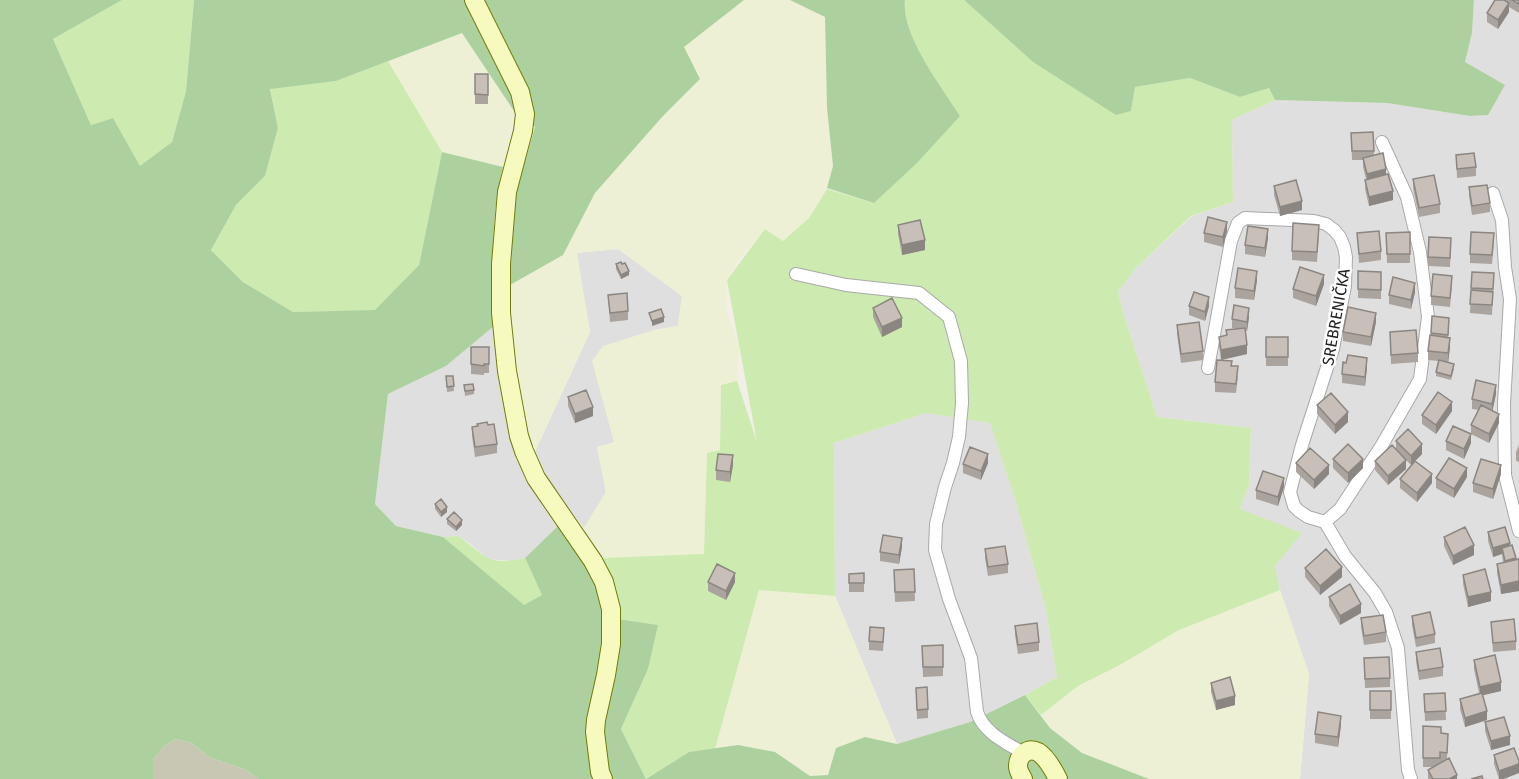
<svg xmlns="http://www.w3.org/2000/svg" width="1519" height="779" font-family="'Fira Sans',sans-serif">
<rect width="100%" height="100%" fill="#f2efe9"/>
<!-- residential -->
<path fill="#e0dfdf" d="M1474,0H1519V779H1300L1309,674L1280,590L1275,566L1240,509L1249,485L1251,428L1157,417L1123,312L1118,292L1136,268L1192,216L1233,202L1232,120L1275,100L1387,103L1470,116L1488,115L1465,62L1472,33Z
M618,249L682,296L678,326L654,330L614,443L597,447L606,492L584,528L548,482L533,456L590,332L576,253Z
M494,326L499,368L561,523L525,558L512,561L488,559L468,542L458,536L443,537L396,526L375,504L388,394L446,366Z
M926,413L990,423L1015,499L1046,610L1057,677L1025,695L970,722L897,744L835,596L834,443Z"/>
<!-- construction -->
<path fill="#c7c7b4" d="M176,739L192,743L209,757L246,770L259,779H153V760L164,746Z"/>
<!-- farmland -->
<path fill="#eef0d5" d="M744,0H790L825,17L827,108L833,166L827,188L809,218L783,241L765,229L737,262L727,280L726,310L739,346L737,381L721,385L720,450L707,453L704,555L602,558L584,528L606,492L597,447L614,442L592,361L603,346L654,330L678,326L682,296L618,249L577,253L590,332L533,456L515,376L508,316L510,285L563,255L595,193L663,116L700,79L683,47Z
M462,33L514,111L510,138L503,167L442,152L388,61Z
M759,590L835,596L897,744L865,737L836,748L828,775L810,776L775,752L715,749Z
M1280,590L1309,674L1300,779H1149L1082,753L1050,728L1041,715L1078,686L1118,666L1179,630Z"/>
<!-- grass -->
<path fill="#cdebb0" d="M122,0H194L186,91L172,142L140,167L113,118L91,125L53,39Z
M905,0H964L1033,62L1131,111L1135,87L1190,78L1240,97L1269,88L1275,100L1232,120L1233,202L1191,216L1136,268L1118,292L1123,312L1157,417L1251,428L1249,485L1240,509L1302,533L1275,566L1280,590L1179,630L1118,666L1078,686L1041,715L1025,695L1057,677L1046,610L1015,499L990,423L926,413L834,443L835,596L759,590L715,749L689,752L646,779L621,729L648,669L657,625L618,619L614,588L602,558L704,554L707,453L720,450L721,385L737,381L757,442L727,280L765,229L783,241L809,218L827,189L874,203L959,116C941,86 901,35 905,0Z
M388,61L442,152L419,265L375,311L293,312L243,282L211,250L236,205L265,176L278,128L270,88L336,81Z
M458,536C468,542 476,551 486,557C496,563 513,561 525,558L542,595L524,606L443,537Z"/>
<!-- forest -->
<path fill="#add19e" d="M0,0H122L53,39L91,125L113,118L140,166L172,142L186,91L194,0H744L684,47L700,79L663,116L595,193L563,255L510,285L514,200L535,127L514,111L462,33L336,81L270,89L278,128L265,176L236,205L211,250L243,282L293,312L375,310L419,265L442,152L503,167C490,218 493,273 494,326L446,366L388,394L375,504L396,526L443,537L524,605L542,595L525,558L561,523L618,619L658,625L648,669L621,729L646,779L689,752L738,745L775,752L810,776L828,775L836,748L865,737L897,744L970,722L1025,695L1050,728L1082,753L1149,779H259L246,770L209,757L192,743L176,739L164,746L153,760V779H0Z
M790,0H905C901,35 941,86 960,116L917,163L874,203L827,188L833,166L827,108L825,17Z
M964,0H1474L1472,33L1465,62L1505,85L1488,115L1470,116L1387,103L1275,100L1269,88L1240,97L1190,78L1135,87L1131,111L1116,115L1033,62Z"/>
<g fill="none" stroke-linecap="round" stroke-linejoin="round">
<!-- street casing -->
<g stroke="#a9a9a9" stroke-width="14">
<path id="street" d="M1493,193L1502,220L1505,267L1510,299L1504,404L1505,475L1519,531
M796,274L846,285L919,293L949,317L961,361L962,403L959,437L953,463L945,487L936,524L935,550L949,599L971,658L977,712C984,733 1005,742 1023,753
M1208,368L1231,241L1238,223L1245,218L1314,221L1326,224L1334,230L1340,237L1344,247L1346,257L1345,286L1333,349L1302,445L1290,492L1294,506L1299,511L1308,517L1325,522L1340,509L1382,445L1420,379L1428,317L1420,252L1407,197L1382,142
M1325,522L1345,556L1375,593L1386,612L1398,648L1408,770L1411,779"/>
</g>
<!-- secondary casing -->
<g stroke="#707d05" stroke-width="20">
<path id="secondary" d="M474,0L520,92L525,114L523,131L507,192L501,264V313L507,371L519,436L524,451L536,478L593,561L604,582L611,609V644L606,675L596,720L595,732L600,772L603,779
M1023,779C1021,775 1018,771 1018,766C1018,755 1028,747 1038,752C1046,757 1054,771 1058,779"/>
</g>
<!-- street -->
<use href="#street" stroke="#fff" stroke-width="12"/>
<!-- secondary -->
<use href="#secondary" stroke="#f7fabf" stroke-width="18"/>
</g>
<!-- wall -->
<path fill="#aba49e" d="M1495,0H1519V13L1509,7V12L1498,29L1487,22V13Z
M475,74H488V104H475Z
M1373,132L1374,155L1386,174L1393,200L1369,206L1365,189L1366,179L1363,167V160H1352L1351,133Z
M1456,155L1476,167V176L1457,178Z
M1413,179L1440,204V213L1419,217L1413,188Z
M1274,186L1302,210L1280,216L1274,195Z
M1469,187L1490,203V212L1472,215L1469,196Z
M898,225L925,250L902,255L898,234Z
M1227,231L1223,247L1204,242V233Z
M1410,232V263H1387L1386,233Z
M1357,233L1381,251V260L1359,263Z
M1319,234L1317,262L1292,260V251Z
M1268,238L1265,257L1245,254V245Z
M1494,242L1492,264L1470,263V254Z
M1451,248L1450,267L1428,266V257Z
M616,264H622L629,275L621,279L616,269Z
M1358,271L1381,272V299L1358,298Z
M1472,272L1494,273L1492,315L1470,313Z
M1257,280L1254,300L1235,298V288Z
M1324,284L1316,306L1293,298V289Z
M1452,285L1450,307L1431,305V296Z
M1415,292L1411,309L1389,304V295Z
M608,295L628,311V320L610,322Z
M1189,306H1209L1205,321L1189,315Z
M873,308L902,327L882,337L873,317Z
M1432,316L1449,327L1448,337L1450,347L1448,363L1454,369L1451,380L1436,376V372L1438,361L1428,360V351L1431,335Z
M1249,317L1247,331H1245L1247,354L1221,360L1219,346V337L1226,335V330L1237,329L1232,328V319Z
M1376,322L1371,346L1343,341V332Z
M1177,325L1203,351V360L1181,363L1177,334Z
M1390,332L1418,353V362L1391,364Z
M1266,337H1288V366H1266Z
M471,347H489V373H484V375L471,374Z
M1367,367L1365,386L1342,383V374Z
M446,376H453L454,391L447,392Z
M1238,376L1236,393L1215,392V382Z
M464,385L474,390V394L465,396Z
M1496,394L1492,411L1499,423L1489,443L1471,434V425L1479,410L1472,409V399Z
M568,397L593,416L575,423L568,406Z
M1317,405L1348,422L1335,434L1317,414Z
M1452,411L1436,434L1422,424V415Z
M488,425L497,444V453L475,457L472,436V427Z
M1396,441L1422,454L1415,461L1432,483L1417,502L1400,488V479L1415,461L1411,465L1406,460V469L1388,485L1375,470V461L1396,449Z
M1446,441L1471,443L1464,459L1446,450Z
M1519,445V462L1516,461V452Z
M1333,459L1363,468L1348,483L1333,468Z
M988,463L981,480L963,473V464Z
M1296,463L1329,474L1314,489L1296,472Z
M733,465L730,482L716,480V470Z
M1501,474L1493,499L1473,492V483Z
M1467,477L1454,498L1436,488V478Z
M1284,487L1278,506L1256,499V490Z
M435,504L447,512L441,517L435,509Z
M447,519L462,525L456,531L447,524Z
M1488,532L1510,545L1516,560H1519V591L1501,594L1497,573V564L1503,563L1502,554L1493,557L1488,541Z
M1444,537L1474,555L1453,565L1444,546Z
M902,547L899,564L880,561V552Z
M985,549L1008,564V573L988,576L985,558Z
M1305,568L1342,577L1320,595L1305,577Z
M914,569L915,601L895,602L894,570Z
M864,573V592H849V574Z
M1463,575L1491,601L1468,607L1463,584Z
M708,582H735L726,600L708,591Z
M1329,597L1361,613L1340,625L1329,606Z
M1412,616L1435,634V643L1416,647L1412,625Z
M1361,618L1386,632V642L1364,645L1361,627Z
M1491,622L1516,641V650L1493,652Z
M1015,626L1039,642V651L1018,654L1015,635Z
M884,637L883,651L869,650V641Z
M922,646L943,667V676L923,677Z
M1416,652L1443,667V676L1419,680L1416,661Z
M1364,658L1390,678V687L1365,688Z
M1474,660L1501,691L1482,695L1487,720L1465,727L1460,709V699L1479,693L1474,669Z
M1211,683L1235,705L1216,710L1211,692Z
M916,688L928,709V718L917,719Z
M1370,691H1391V719H1370Z
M1445,693L1446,720L1425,721L1424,694Z
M1485,722L1510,745L1491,750L1485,731Z
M1341,725L1338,747L1315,743V734Z
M1423,726L1441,733L1448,734L1447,759L1457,779H1428V770L1432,767H1423Z
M1494,755L1504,779H1499L1494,764Z"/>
<!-- shaded-wall -->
<path fill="#8b8681" d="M1509,3V12L1498,29V20Z
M1386,169V178L1367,183V174Z
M1393,191V200L1369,206V197Z
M1302,201V210L1280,216V207Z
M1227,222V231L1223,247V237Z
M1268,229V238L1265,257V248Z
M925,240V250L902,255V245Z
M629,271V275L621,279V275Z
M1257,271V280L1254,300V291Z
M1324,275V284L1316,306V296Z
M1415,283V292L1411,309V300Z
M1209,297V306L1205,321V312Z
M1249,308V317L1247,331V322Z
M1376,313V322L1371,346V337Z
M664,317V322L652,326V321Z
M902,318V327L882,337V327Z
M1450,338V347L1448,363V353Z
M1247,345V354L1221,360V350Z
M1367,358V367L1365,386V377Z
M1496,385V394L1492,413V404Z
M1452,402V411L1436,434V425Z
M593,407V416L575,423V414Z
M1348,412V422L1335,434V425Z
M1499,414V423L1489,443V434Z
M1471,434V443L1464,459V449Z
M1422,444V454L1411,465V456Z
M988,454V463L981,480V471Z
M733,455V465L730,482V472Z
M1363,459V468L1348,483V473Z
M1406,460V469L1388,485V476Z
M1329,465V474L1314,489V480Z
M1501,465V474L1493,499V489Z
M1467,468V477L1454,498V489Z
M1432,474V483L1417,502V493Z
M1284,478V487L1278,506V497Z
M447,507V512L441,517V512Z
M462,520V525L456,531V527Z
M902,538V547L899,564V555Z
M1510,543V552L1502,548V554L1493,557V548Z
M1474,545V555L1453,565V556Z
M1342,567V577L1320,595V586Z
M735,573V582L726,600V591Z
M1519,581V591L1501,594V585Z
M1491,592V601L1468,607V597Z
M1361,604V613L1340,625V616Z
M1501,682V691L1480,696V687Z
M1235,696V705L1216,710V701Z
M1487,711V720L1465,727V718Z
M1341,716V725L1338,747V737Z
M1510,736V745L1491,750V741Z
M1519,764V773L1504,779H1499V771Z
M1457,775V779H1449Z"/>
<!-- building -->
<path fill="#c7bfb8" stroke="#8b8681" stroke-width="1.5" d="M1495,0H1504L1509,3L1498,20L1487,13Z
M1512,0H1519V4Z
M475,74H488V95L475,94Z
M1373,132L1374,151H1352L1351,133Z
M1383,153L1386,169L1367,174L1363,158Z
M1474,153L1476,167L1457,169L1456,155Z
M1388,174L1393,191L1369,197L1365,180Z
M1434,175L1440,204L1419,208L1413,179Z
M1296,180L1302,201L1280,207L1274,186Z
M1487,185L1490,203L1472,206L1469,187Z
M1208,217L1227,222L1223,237L1204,233Z
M920,220L925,240L902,245L898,225Z
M1293,223L1319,225L1317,252L1292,251Z
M1248,226L1268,229L1265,248L1245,245Z
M1379,231L1381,251L1359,254L1357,233Z
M1410,232V254H1387L1386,233Z
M1471,232L1494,233L1492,255L1470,254Z
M1429,237L1451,238L1450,258L1428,257Z
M621,262L622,264L625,263L629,271L621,275L616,264Z
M1300,267L1324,275L1316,296L1293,289Z
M1238,268L1257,271L1254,291L1235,288Z
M1358,271L1381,272V290L1358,289Z
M1472,272L1494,273L1493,289L1471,288Z
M1433,274L1452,276L1450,298L1431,296Z
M1393,277L1415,283L1411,300L1389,295Z
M1471,290L1493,292L1492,305L1470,304Z
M1194,292L1209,297L1205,312L1189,306Z
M627,293L628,311L610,313L608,295Z
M892,298L902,318L882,327L873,308Z
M1234,305L1249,308L1247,322L1232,319Z
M1348,307L1376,313L1371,337L1343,332Z
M661,309L664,317L652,321L649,313Z
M1432,316L1449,318L1448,335L1431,333Z
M1199,322L1203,351L1181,354L1177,325Z
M1245,328L1247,345L1221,350L1219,337L1227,335L1226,330Z
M1416,330L1418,353L1391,355L1390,332Z
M1430,335L1450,338L1448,353L1428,351Z
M1266,337H1288V357H1266Z
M471,347H489V364H484V366L471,364Z
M1348,355L1367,358L1365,377L1342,374L1343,362L1346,363Z
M1217,360L1232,361L1231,366H1238L1236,384L1215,382Z
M1439,360L1454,364L1451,376L1436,372Z
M446,376H453L454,386L447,387Z
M1476,380L1496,385L1492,404L1472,399Z
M473,384L474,390L465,391L464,385Z
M586,390L593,407L575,414L568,397Z
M1438,392L1452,402L1436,425L1422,415Z
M1331,393L1348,412L1335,425L1317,405Z
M1481,405L1499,414L1489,434L1471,425Z
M487,422L488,425L494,424L497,444L475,447L472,427L478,426L477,424Z
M1453,426L1471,434L1464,449L1446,441Z
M1408,429L1422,444L1411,456L1396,441Z
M1348,444L1363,459L1348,473L1333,459Z
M1392,445L1406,460L1388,476L1375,461Z
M970,447L988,454L981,471L963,464Z
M1310,448L1329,465L1314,480L1296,463Z
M718,454L733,455L730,472L716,470Z
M1449,458L1467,468L1454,489L1436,478Z
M1481,459L1501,465L1493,489L1473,483Z
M1415,461L1432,474L1417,493L1400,479Z
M1263,471L1284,478L1278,497L1256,490Z
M441,499L447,507L441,512L435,504Z
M454,512L462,520L456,527L447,519Z
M1465,527L1474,545L1453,556L1444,537Z
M1505,527L1510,543L1493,548L1488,532Z
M883,535L902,538L899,555L880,552Z
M1512,545L1516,558L1505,561L1502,548Z
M1005,546L1008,564L988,567L985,549Z
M1326,549L1342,567L1320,586L1305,568Z
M1519,559V581L1501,585L1497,564Z
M717,564L735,573L726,591L708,582Z
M914,569L915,592H895L894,570Z
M1485,569L1491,592L1468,597L1463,575Z
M864,573V583H849V574Z
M1350,584L1361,604L1340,616L1329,597Z
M1430,612L1435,634L1416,638L1412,616Z
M1383,615L1386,632L1364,636L1361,618Z
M1514,619L1516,641L1493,643L1491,622Z
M1037,623L1039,642L1018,645L1015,626Z
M870,627L884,628L883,642L869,641Z
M943,645V667H923L922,646Z
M1440,648L1443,667L1419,671L1416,652Z
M1495,655L1501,682L1480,687L1474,660Z
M1389,657L1390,678L1365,679L1364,658Z
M1230,677L1235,696L1216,701L1211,683Z
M927,687L928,709L917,710L916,688Z
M1370,691H1391V710H1370Z
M1445,693L1446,711L1425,712L1424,694Z
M1482,693L1487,711L1465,718L1460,699Z
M1318,712L1341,716L1338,737L1315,734Z
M1504,717L1510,736L1491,741L1485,722Z
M1423,726L1441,727V733L1448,734L1447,753L1440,752V758H1423Z
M1514,748L1519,761V764L1499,771L1494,755Z
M1449,758L1457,775L1449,779H1433L1428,770Z
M1482,776L1483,779H1471Z"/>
<g text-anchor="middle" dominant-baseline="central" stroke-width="5" stroke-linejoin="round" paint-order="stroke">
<!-- street labels -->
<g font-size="16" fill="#222" stroke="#fff">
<text transform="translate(1336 317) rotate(-80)">SREBRENIČKA</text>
</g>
</g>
</svg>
